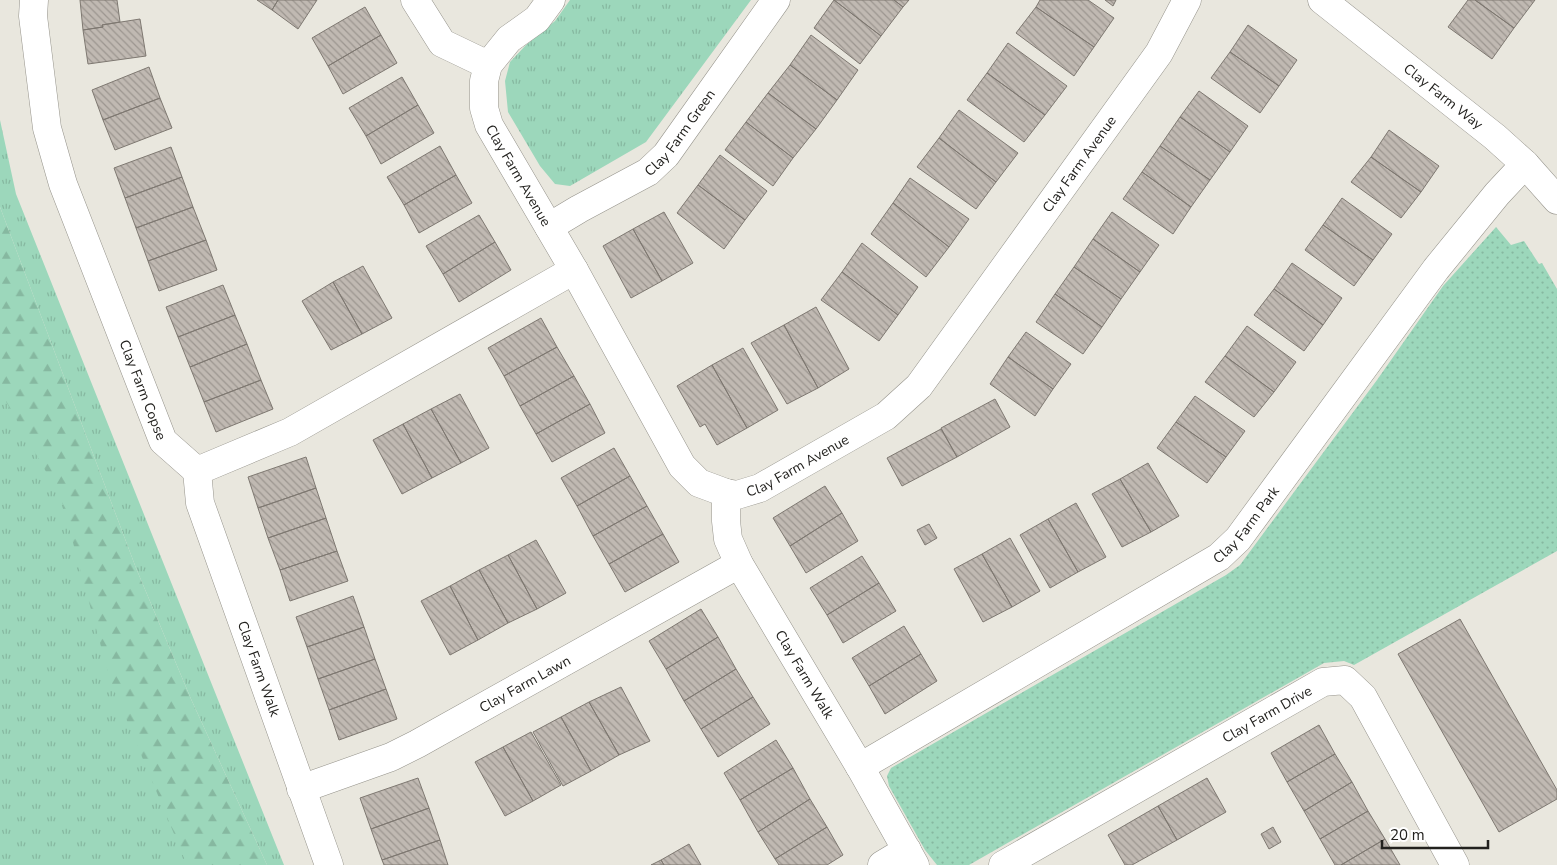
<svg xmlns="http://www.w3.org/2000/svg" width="1557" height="865" font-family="'Nunito Sans',sans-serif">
<defs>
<pattern id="grass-tufts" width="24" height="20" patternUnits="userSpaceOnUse" patternTransform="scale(1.25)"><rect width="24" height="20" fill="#9cd7bb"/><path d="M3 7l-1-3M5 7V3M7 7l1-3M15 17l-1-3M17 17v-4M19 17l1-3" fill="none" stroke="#86b8a0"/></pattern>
<pattern id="forest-firs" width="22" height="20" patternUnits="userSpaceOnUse" patternTransform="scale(1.25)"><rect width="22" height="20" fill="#9cd7bb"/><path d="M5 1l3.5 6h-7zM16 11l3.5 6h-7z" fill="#86b8a0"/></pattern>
<pattern id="park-dots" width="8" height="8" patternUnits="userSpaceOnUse" patternTransform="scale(1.25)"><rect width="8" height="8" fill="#9cd7bb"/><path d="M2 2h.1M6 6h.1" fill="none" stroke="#86b8a0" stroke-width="1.8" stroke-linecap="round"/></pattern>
<pattern id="building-back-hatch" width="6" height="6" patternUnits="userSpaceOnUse" patternTransform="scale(1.25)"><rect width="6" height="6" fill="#c0b9b2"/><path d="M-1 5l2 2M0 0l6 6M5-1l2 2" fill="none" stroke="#9c9690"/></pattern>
</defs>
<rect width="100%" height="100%" fill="#e9e7de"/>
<!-- grass -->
<path fill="url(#grass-tufts)" d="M570,0H751L646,142L570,186L555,184L540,166L508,112L505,81L510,62L526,45L555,21Z
M0,120L16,194L284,865H267L191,699L136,568L0,207Z
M0,234L240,865H0Z"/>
<!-- forest -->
<path fill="url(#forest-firs)" d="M0,207L136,568L191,699L267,865H187L110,680L61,498L0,391Z"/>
<!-- park -->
<path fill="url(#park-dots)" d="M1496,227L1511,245L1524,241L1539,264L1542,263L1557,289V551L1354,665L1344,661L1324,663L969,865H937L925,850L889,786L887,776L891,768L1226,575L1240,565L1377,380L1443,286Z"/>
<!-- building -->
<path fill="url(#building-back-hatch)" stroke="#7e7871" d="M80,0H117L120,22L102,25L103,27L83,30Z
M257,0H278L272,10Z
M278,0H317L298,29L272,10Z
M834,0H894L903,7L881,36Z
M834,0L881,36L860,64L814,28Z
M894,0H909L903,7Z
M1040,0H1088L1114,18L1094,47L1036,7Z
M1105,0H1116L1113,6Z
M1468,0H1475L1514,28L1492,59L1448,27Z
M1475,0H1535L1514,28Z
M365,7L381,35L328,66L312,38Z
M1036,7L1094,47L1074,76L1016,33Z
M140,19L146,56L88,64L83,30L103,27L102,25Z
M1248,25L1297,60L1279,86L1230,52Z
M381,35L397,63L343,94L328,66Z
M811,35L858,70L837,100L790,65Z
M1008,43L1067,86L1045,115L987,73Z
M1230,52L1279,86L1260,113L1211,78Z
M790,65L837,100L816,129L768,93Z
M149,67L160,98L103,120L92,90Z
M987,73L1045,115L1024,142L967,100Z
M402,77L418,105L366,136L349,108Z
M1199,91L1248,126L1230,152L1180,117Z
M768,93L816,129L793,158L746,122Z
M160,98L172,128L115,150L103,120Z
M418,105L434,133L381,164L366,136Z
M959,110L1018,153L996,182L939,138Z
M1180,117L1230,152L1210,180L1160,146Z
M746,122L793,158L773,186L725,150Z
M1389,130L1439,166L1421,192L1371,157Z
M939,138L996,182L976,209L917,167Z
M440,146L456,175L404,205L387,177Z
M1160,146L1210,180L1191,207L1142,172Z
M171,147L182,177L125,198L114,168Z
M720,155L767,191L745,220L698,185Z
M1371,157L1421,192L1401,218L1351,182Z
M1142,172L1191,207L1173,234L1123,199Z
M456,175L472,203L419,233L404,205Z
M182,177L193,207L136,228L125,198Z
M910,178L969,219L949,247L893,203Z
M698,185L745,220L724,249L677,213Z
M1342,198L1392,234L1373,260L1323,225Z
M893,203L949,247L926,277L871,234Z
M193,207L206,240L148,261L136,228Z
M664,212L693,263L662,281L633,229Z
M1112,212L1159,245L1140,272L1093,239Z
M479,215L495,242L443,274L426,246Z
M1323,225L1373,260L1354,286L1305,250Z
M633,229L662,281L631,298L603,246Z
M1093,239L1140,272L1121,299L1074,267Z
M206,240L217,270L159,291L148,261Z
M495,242L511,270L459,302L443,274Z
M862,243L918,287L898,315L842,272Z
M1292,263L1342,298L1323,325L1274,289Z
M363,266L392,318L362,334L333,282Z
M1074,267L1121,299L1102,327L1055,294Z
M842,272L898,315L879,341L821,300Z
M333,282L362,334L331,350L302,301Z
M223,285L235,315L178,337L166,307Z
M1274,289L1323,325L1304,351L1254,315Z
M1055,294L1102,327L1083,354L1036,322Z
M816,307L849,369L818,388L784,325Z
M235,315L247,344L190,367L178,337Z
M541,318L557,347L504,376L488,348Z
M784,325L818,388L787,404L751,343Z
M1247,326L1296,362L1274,392L1225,356Z
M1026,332L1071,364L1053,389L1008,357Z
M247,344L261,380L204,402L190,367Z
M557,347L574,376L520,406L504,376Z
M743,348L778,410L747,428L712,365Z
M1225,356L1274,392L1254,417L1205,382Z
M1008,357L1053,389L1035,416L990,384Z
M712,365L747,428L717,445L705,424L700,427L677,386Z
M574,376L590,404L536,434L520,406Z
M261,380L273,409L216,432L204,402Z
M460,394L489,448L461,463L431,409Z
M1195,396L1245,431L1226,457L1176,422Z
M995,399L1010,427L957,457L941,428Z
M590,404L605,433L552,462L536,434Z
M431,409L461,463L432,478L403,424Z
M1176,422L1226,457L1207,483L1157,448Z
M403,424L432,478L402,494L373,440Z
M941,429L957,457L902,486L887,458Z
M614,448L630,476L577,506L561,478Z
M306,457L316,488L258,508L248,477Z
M1148,463L1179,516L1151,532L1120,479Z
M630,476L647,506L593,536L577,506Z
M1120,479L1151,532L1122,547L1092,494Z
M825,486L842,513L790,546L773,518Z
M316,488L326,518L268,538L258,508Z
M1076,503L1106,557L1078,572L1048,519Z
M647,506L663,534L609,564L593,536Z
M842,513L858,541L806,573L790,546Z
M326,518L337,551L280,570L268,538Z
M1048,519L1078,572L1050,588L1020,535Z
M929,524L937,538L925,545L917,530Z
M663,534L679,562L625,592L609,564Z
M1010,538L1040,591L1012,607L982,554Z
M536,540L566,593L537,609L508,555Z
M337,551L348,581L290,601L280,570Z
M982,554L1012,607L983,622L954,569Z
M508,555L537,609L508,623L479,570Z
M862,556L879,583L827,615L810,588Z
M479,570L508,623L478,640L450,586Z
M879,583L896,611L843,643L827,615Z
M450,586L478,640L450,655L421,601Z
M353,596L364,627L307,647L296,617Z
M701,609L718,637L666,669L649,641Z
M1460,619L1557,790V799L1499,832L1398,654Z
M904,626L921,654L869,686L852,658Z
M364,627L375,659L318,679L307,647Z
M718,637L736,669L684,701L666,669Z
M921,654L937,681L885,714L869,686Z
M375,659L386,689L329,710L318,679Z
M736,669L753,697L701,729L684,701Z
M621,687L650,741L619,755L589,702Z
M386,689L397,719L339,740L329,710Z
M753,697L770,724L718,757L701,729Z
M589,702L619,755L591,771L561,717Z
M561,717L591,771L563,786L533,732Z
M1319,725L1335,754L1287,782L1271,753Z
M531,732L561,785L533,801L503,747Z
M776,740L793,768L740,800L724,773Z
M503,747L533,801L505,816L475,762Z
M1335,754L1352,782L1304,811L1287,782Z
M793,768L810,799L758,832L740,800Z
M418,778L429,808L371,829L360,798Z
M1207,778L1226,812L1177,840L1158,806Z
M1352,782L1368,811L1320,839L1304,811Z
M810,799L827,827L775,859L758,832Z
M1158,806L1177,840L1132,865H1125L1108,835Z
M429,808L440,840L382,860L371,829Z
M1368,811L1385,839L1341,865H1335L1320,839Z
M827,827L843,855L827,865H779L775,859Z
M1273,827L1281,842L1269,849L1261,834Z
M1385,839L1400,865H1341Z
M440,840L448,865H384L382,860Z
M689,844L701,865H664L661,860Z
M661,860L664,865H651Z"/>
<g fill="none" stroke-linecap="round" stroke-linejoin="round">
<!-- street casing -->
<g stroke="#95938b" stroke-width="29">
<g id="street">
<path id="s1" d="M34,0L33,16L47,128L63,184L163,441L197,471"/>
<path d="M415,0L442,43L488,65"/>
<path id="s2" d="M551,0L537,19L509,39L488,65L484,81V108L489,125L574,270L682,466L699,483L726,493L737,495L760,488L886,416L919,386L1159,53L1187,0"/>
<path id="s3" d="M1322,0L1495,137L1525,164L1557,200"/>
<path id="s4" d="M549,227L579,209L648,172L666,155L776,0"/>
<path d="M197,471L290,432L574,270"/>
<path id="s5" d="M197,471L200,503L329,865"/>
<path id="s6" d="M726,493V521L728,539L739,564L860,767L915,865"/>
<path id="s7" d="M860,767L1219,557L1238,539L1436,269L1497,194L1525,164"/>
<path id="s8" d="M301,789L391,757L417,744L739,564"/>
<path d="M882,865L907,850"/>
<path id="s9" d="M1003,865L1323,682L1345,680L1363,697L1455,865"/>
</g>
</g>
<!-- street -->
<use href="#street" stroke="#fff" stroke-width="28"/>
</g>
<g text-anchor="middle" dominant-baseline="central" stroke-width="5" stroke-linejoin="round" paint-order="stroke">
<!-- street labels -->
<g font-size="14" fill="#22211e" stroke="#fff">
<text stroke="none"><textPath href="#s3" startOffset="155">Clay Farm Way</textPath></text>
<text stroke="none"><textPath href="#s4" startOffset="164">Clay Farm Green</textPath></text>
<text stroke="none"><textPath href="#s2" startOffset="1096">Clay Farm Avenue</textPath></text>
<text stroke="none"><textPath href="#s2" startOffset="211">Clay Farm Avenue</textPath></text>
<text stroke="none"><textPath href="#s1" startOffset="408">Clay Farm Copse</textPath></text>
<text stroke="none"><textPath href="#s2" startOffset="676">Clay Farm Avenue</textPath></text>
<text stroke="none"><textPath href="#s7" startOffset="458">Clay Farm Park</textPath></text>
<text stroke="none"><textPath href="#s5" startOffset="208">Clay Farm Walk</textPath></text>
<text stroke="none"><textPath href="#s6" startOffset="202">Clay Farm Walk</textPath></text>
<text stroke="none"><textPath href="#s8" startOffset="248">Clay Farm Lawn</textPath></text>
<text stroke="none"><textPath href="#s9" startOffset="304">Clay Farm Drive</textPath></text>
</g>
</g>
<!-- scale -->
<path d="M1382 840v8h106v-8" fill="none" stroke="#22211e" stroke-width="2.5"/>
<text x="1390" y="840" font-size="15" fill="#22211e" stroke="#ffffff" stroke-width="4" paint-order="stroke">20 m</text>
</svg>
